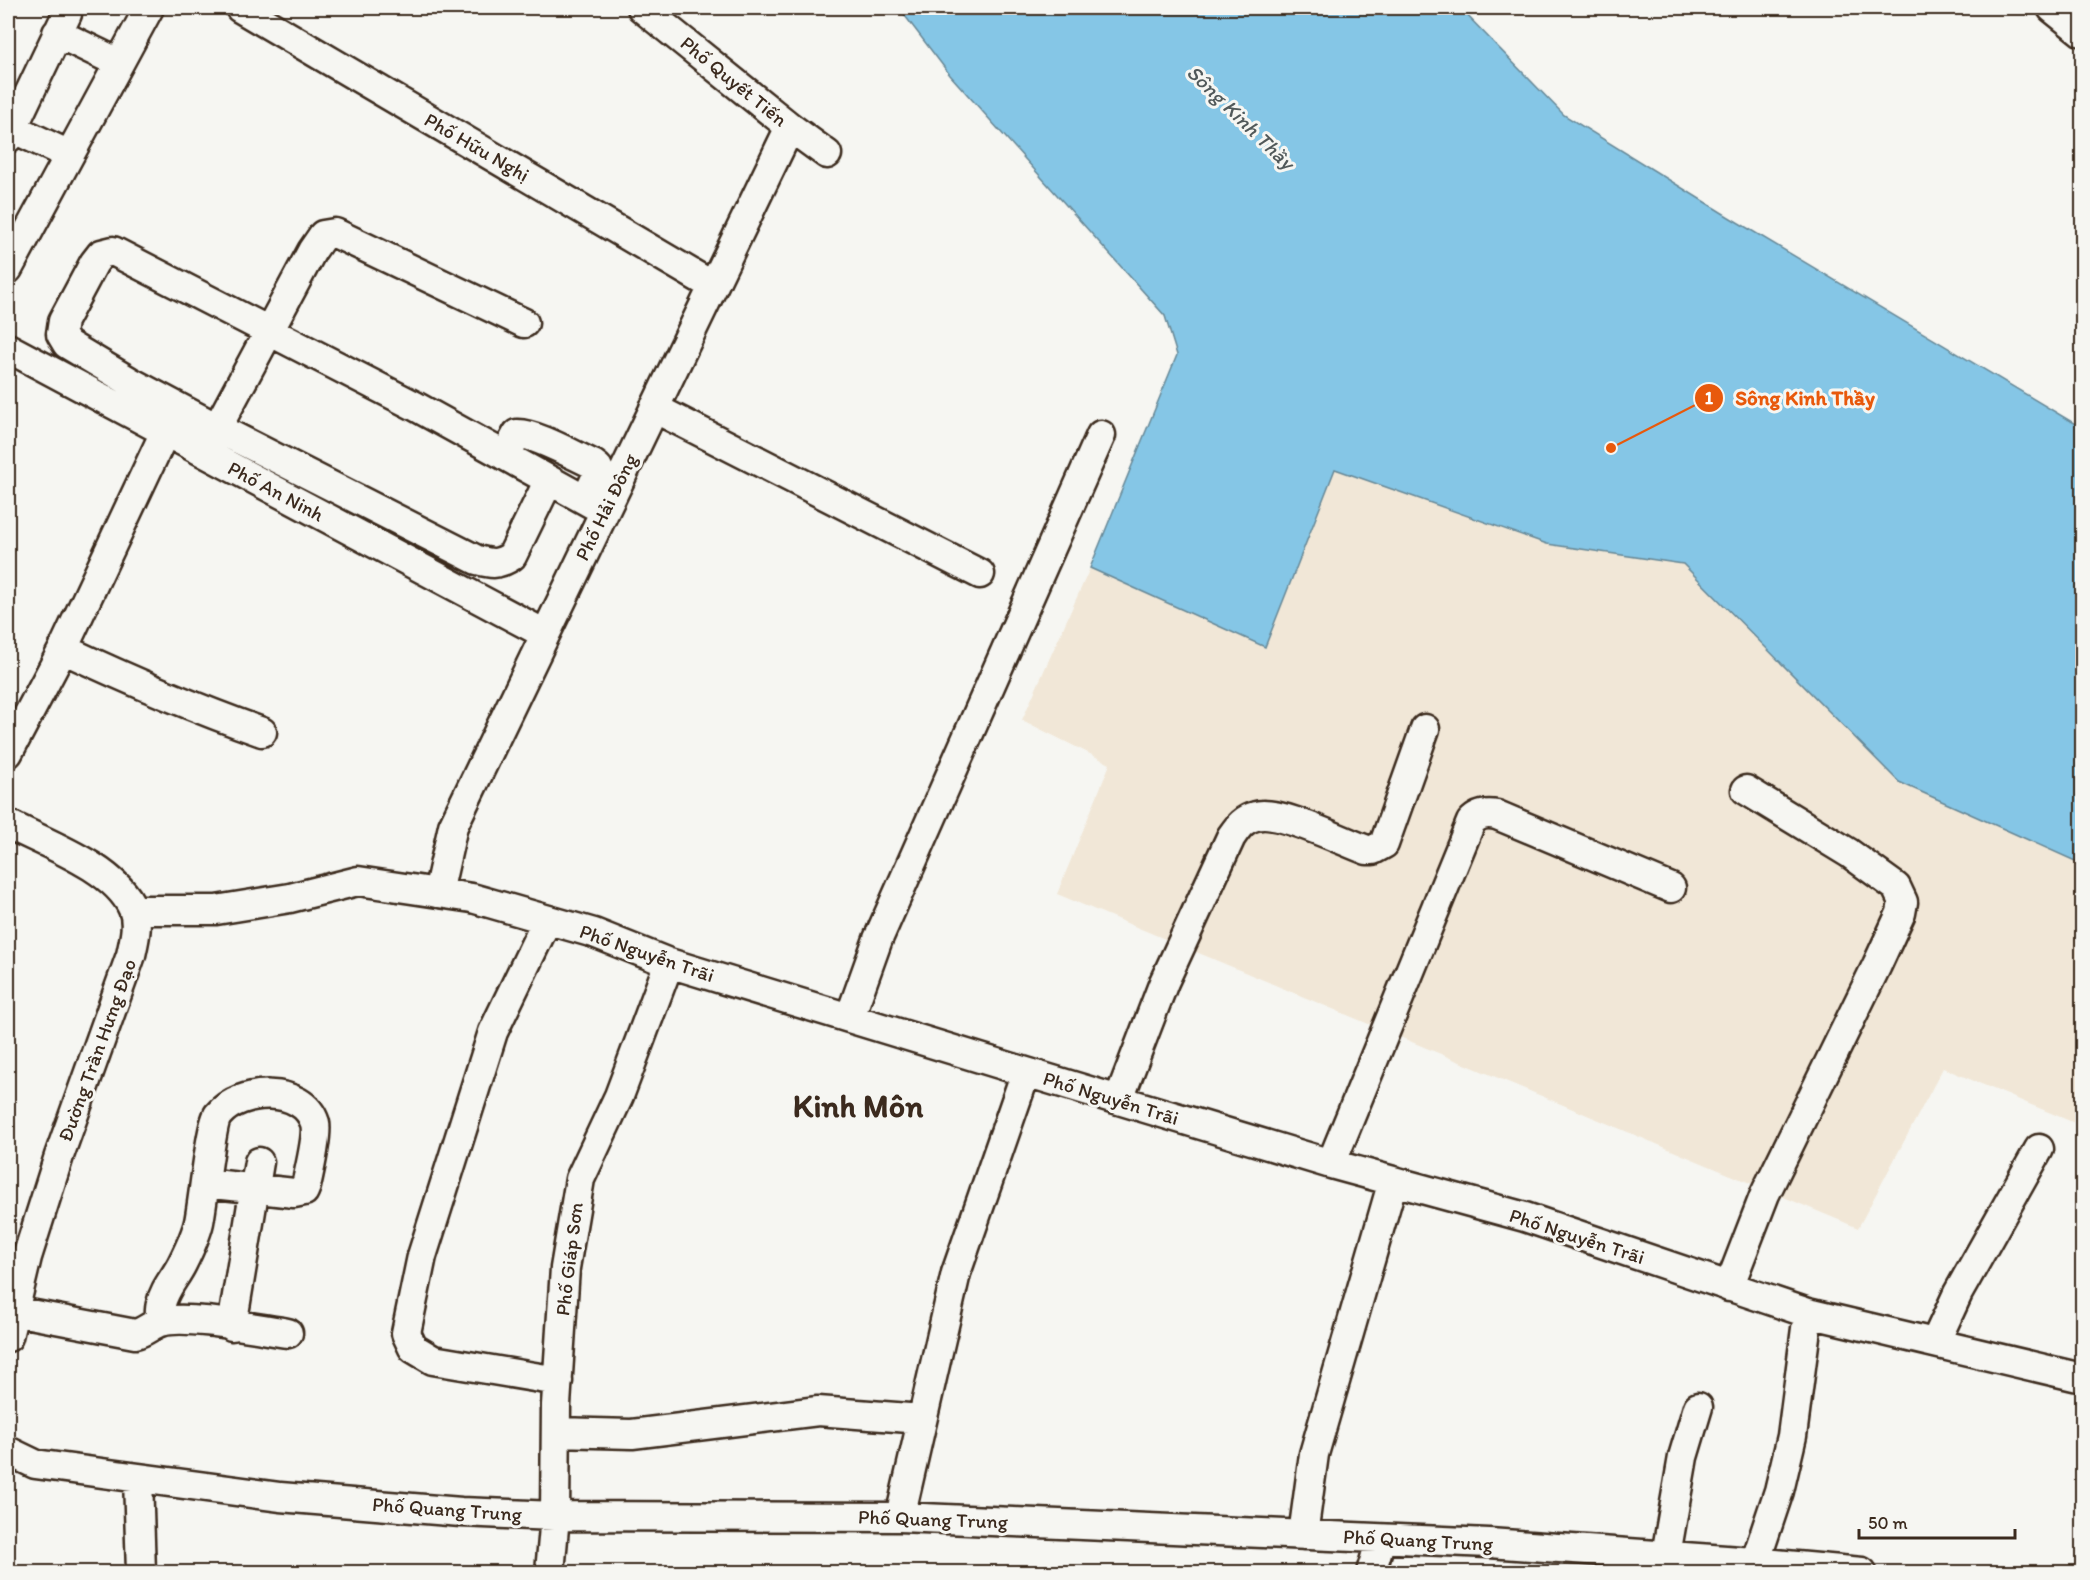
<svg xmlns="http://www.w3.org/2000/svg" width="2090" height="1580" font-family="Itim,sans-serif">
<rect width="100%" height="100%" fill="#f6f6f2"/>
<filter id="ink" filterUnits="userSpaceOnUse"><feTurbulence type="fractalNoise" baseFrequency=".0167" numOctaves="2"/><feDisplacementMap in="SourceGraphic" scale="12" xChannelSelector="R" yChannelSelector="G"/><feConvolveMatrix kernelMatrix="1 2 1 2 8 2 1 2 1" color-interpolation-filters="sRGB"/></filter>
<g filter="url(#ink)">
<!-- built -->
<path fill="#f1e7d7" d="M1335,469L1547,544L1683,564L1899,782L2082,864V1126L1943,1068L1858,1228L1057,894L1110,764L1022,720L1090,568L1265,647Z"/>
<!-- water -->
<path fill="#85c6e6" stroke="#678896" stroke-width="1.5" d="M899,8H1460L1564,115L1729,217L2082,428V864L1899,782L1683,564L1547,544L1335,469L1265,647L1090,568L1177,355L1165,316L950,75Z"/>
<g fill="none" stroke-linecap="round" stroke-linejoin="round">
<!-- minor casing -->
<g stroke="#3b2a1e" stroke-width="33">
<path id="minor" d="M240,8L713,286
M642,8L790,127L827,154
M2052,8L2082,32
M57,33L119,63
M8,126L69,155
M8,138L67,14L66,8
M8,269L149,8
M8,348L545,634
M654,408L980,574
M208,445L312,251L323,235L335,233L524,323
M505,456L517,434C534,433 575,456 593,464L598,468L599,471L586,500
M549,480L512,556C498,565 492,564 477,560L217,428L129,381L67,344L61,334L63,321L94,263L101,254L113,251L415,406L605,511
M63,649C129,680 194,708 262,732
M8,753L63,649L165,432
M8,824C45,843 116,868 133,909C139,923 134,941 131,955L59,1156L27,1257L8,1337
M438,893L453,826L790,127
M134,910H216L290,898L358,881L472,898L594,933L669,963L1026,1072L1331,1164L1525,1217L1808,1313L2082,1378
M547,920L493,1032L422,1256L406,1333L413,1348L433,1360L558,1381
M850,1017L878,939L1101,435
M1119,1099L1164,982L1231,837C1238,827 1243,819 1256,816C1278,809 1342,841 1367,850H1373L1384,844L1425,729
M1331,1164L1471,822C1478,814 1486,813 1497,815L1671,888
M1729,1287L1765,1194L1877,965L1901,913L1903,902L1896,887L1849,853L1746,790
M14,1311L135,1334C145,1332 151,1325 160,1322C185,1314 259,1329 288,1333
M160,1322C160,1317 159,1310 161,1304C164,1289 175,1278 182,1264C188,1252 196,1236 199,1222C203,1203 211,1124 218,1115C240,1088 303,1085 315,1123C318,1134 309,1173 306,1186L304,1191L294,1193L205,1183
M232,1326L259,1162
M1935,1343L1958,1293L2039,1149
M556,1432L632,1434L818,1411L922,1419
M8,1451L35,1464L280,1497L461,1512L555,1516L900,1517L1489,1543L1754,1562L1862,1572
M138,1478L141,1572
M900,1517L956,1273L1026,1072
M1303,1535L1314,1454L1393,1181
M1666,1555L1683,1457L1698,1407
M550,1572L555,1516L556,1405L565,1268L580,1179L619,1096L669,963
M1371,1572L1381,1539
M1752,1572L1779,1491L1792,1436L1808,1313"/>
</g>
<!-- minor -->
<use href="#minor" stroke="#f6f6f2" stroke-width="28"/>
</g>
</g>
<g text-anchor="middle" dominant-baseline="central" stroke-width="6" stroke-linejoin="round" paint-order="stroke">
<!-- street labels -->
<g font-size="20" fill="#3b2a1e" stroke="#f6f6f2">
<text transform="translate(734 81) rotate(39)">Phố Quyết Tiến</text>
<text transform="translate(477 147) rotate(30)">Phố Hữu Nghị</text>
<text transform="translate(276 491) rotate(28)">Phố An Ninh</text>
<text transform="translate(606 507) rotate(-64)">Phố Hải Đông</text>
<text transform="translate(647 953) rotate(19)">Phố Nguyễn Trãi</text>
<text transform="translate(97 1050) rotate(-70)">Đường Trần Hưng Đạo</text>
<text transform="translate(1111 1098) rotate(17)">Phố Nguyễn Trãi</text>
<text transform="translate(1577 1236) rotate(18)">Phố Nguyễn Trãi</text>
<text transform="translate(569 1259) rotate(-83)">Phố Giáp Sơn</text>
<text transform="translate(447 1509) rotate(4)">Phố Quang Trung</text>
<text transform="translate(933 1519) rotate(2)">Phố Quang Trung</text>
<text transform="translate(1418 1540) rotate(3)">Phố Quang Trung</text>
</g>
<!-- water labels -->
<g font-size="21" font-style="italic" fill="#51595a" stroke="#f6f6f2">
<text transform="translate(1241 117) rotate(44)">Sông Kinh Thầy</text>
</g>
<!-- town labels -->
<g font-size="32" font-weight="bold" fill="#3b2a1e" stroke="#f6f6f2">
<text x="858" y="1106">Kinh Môn</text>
</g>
</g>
<!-- callouts -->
<path fill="none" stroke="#e8590c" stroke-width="2" d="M1611 448L1709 398"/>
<g fill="#e8590c" stroke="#f6f6f2" stroke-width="2">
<circle cx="1611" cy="448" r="6"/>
<circle cx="1709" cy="398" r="15"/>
</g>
<g font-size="18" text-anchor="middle" font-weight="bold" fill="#fff">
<text x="1709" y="404">1</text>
</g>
<g font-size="21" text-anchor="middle" font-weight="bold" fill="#e8590c" stroke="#f6f6f2" stroke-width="6" stroke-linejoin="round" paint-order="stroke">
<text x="1805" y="405">Sông Kinh Thầy</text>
</g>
<!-- margin -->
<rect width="2090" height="1580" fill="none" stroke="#f6f6f2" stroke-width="30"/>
<rect x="15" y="15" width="2060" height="1550" fill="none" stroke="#3b2a1e" stroke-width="2" filter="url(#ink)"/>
<!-- scale -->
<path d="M1859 1529v9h156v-9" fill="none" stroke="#3b2a1e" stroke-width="3"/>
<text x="1868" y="1529" font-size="18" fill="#3b2a1e" stroke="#f6f6f2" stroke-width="4.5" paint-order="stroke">50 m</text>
</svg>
